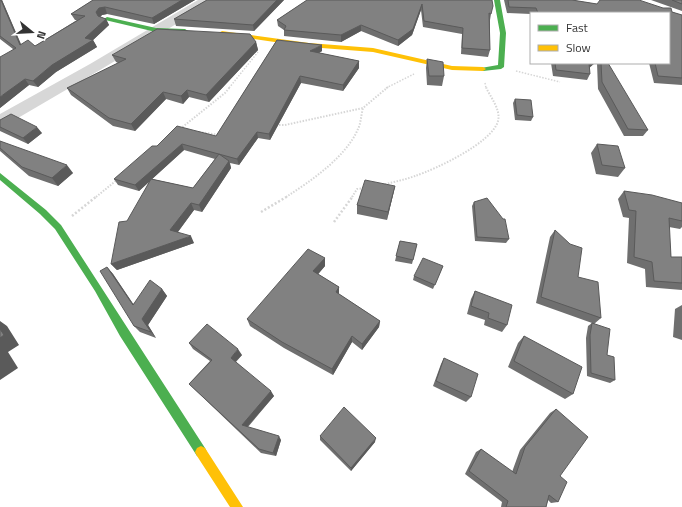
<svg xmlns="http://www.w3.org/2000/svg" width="682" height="507" font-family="'Titillium Web',sans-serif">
<rect width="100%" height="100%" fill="#fff"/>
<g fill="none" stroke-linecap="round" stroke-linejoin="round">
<!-- path-far2 -->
<path stroke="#d6d6d6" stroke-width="1.5" stroke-dasharray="1.5 1.5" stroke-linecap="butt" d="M516,71L560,82
M485,83L486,88
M229,88L258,52
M386,88L414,74"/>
<!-- path-far1 -->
<path stroke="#d6d6d6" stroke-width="2" stroke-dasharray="1.5 1.5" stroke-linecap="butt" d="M276,125H285L363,108L388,87
M180,129L225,93L230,87
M199,132L220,135
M382,185C393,182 404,180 415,176C436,169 492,143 498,121C501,109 490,97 486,87
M96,197L118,179
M286,197C311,181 346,157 358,129C361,123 361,115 363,108
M352,197L357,189L365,188"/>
<!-- path -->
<path stroke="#d6d6d6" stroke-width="2.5" stroke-dasharray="2 2" stroke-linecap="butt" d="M261,212L288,196
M72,216L97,196
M334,222L353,196"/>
<!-- street -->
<path fill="#d7d7d7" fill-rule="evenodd" d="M198,0H213L211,3L100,70L6,125L0,126V114L90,64Z"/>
<!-- fast -->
<path fill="#4caf50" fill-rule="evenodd" d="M494,0H500L506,33L504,67L501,69L483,71L481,70V68L498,65L500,33Z
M107,17L156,28L185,29L188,31L185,33L156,32L105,20L104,19Z
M0,173L46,210L61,225L205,448L207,452L205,456L201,458L197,456L120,336L95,291L55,229L40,214L0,180Z"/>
<!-- slow -->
<path fill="#ffc107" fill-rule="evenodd" d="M222,31L309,43L373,48L452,66L483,67L486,69L483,71L452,70L373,52L309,47L220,34L219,33Z
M201,446L205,448L243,507H230L197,456L195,452L197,448Z"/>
</g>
<!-- wall -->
<path fill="#6f6f6f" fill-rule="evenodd" d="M0,0H2L21,44L35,46L77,20H75L71,14L93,0H195L154,24L107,14L102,15L100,17L106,19L109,25L93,40L97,47L56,72L38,87L29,85L0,108L13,49L0,39Z
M207,0H284L254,31L176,26L174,19Z
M307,0H492L491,14L490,20V50L488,57L461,54L462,34L423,27L421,10L412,35L398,46L361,31L341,42L284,36V30L278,26L277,20Z
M504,0H572L597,4L672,12L682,15V85L654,83L649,63H669V13H531V14L507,13Z
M651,0H682V11Z
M277,40L322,51L319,53L359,61V68L343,91L301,83L270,140L258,138L239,165L230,163L231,168L202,212L194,210L178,232L194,243L117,270L111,264L149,182L139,191L118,185L114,179L157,146L216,136ZM184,150L215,159L193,188L152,179Z
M256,42L258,50L209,102L189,97L183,104L166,99L135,131L113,126L71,95L67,88L118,63L116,62L112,55Z
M427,59L444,76L442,86L427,85L426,68Z
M551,63H595L589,67L590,74L587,80L553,76Z
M597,63H601L648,130L643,136H624L598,89Z
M515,99L533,117L531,121L515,120L513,103Z
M0,120L42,133L28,144L0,131Z
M0,141L73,173L58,186L29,176L0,151Z
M597,144L625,168L618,177L596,174L591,153Z
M395,186L393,195L387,220L357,214V205Z
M624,191L682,203V227L680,229L669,227L671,257H682V290L646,287L645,269L627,263L629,218L623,217L618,199Z
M474,202L509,239L506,243L475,241L472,206Z
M555,230L578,277L601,318L594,324L607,355L615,380L610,383L587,376L586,338L588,326L592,323L536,303L550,237Z
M400,241L417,244L412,264L395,261Z
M325,258V266L318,274L339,287V294L380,321L379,327L362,350L352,342L333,375L284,348L250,326L247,319Z
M443,266L433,289L413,280L414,276Z
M107,267L113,274L133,304L162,289L167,296L148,325L156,338L140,332L134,326Z
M475,291L507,325L502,332L484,325L485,320L467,314L471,299Z
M682,305V340L673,337L675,309Z
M524,336L573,394L565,399L508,367L518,343Z
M189,343L242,355L236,362L274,396L248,427L281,440L276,456L261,453L189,384L210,361L193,349Z
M444,358L471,397L466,402L433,386L441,364Z
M556,409L560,476L558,502L551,503L548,500L546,507H501L502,502L465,474L476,452L481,449L512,472L520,450L550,413Z
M320,436L375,442L351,471L320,440Z"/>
<!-- shaded-wall -->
<path fill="#5a5a5a" d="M1,0H2L24,52L20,45Z
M182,0H195L154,24L152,18Z
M277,0H284L254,31L253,25Z
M422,4L421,10L412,35L398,46V40Z
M105,7L107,14L102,15L99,18L96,12L99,8Z
M106,19L109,25L93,40L97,47L56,72L38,87L33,81L85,38Z
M361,25V31L341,42V35Z
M256,42L258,50L209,102L206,95Z
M322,45V51L310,58V51Z
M359,61V68L343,91V85Z
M591,63H595L588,69Z
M300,76L301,83L270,140L269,134Z
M25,79L29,85L0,108V97Z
M187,90L189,97L183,104L181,96Z
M163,92L166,99L135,131L131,124Z
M37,127L42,133L28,144L23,138Z
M257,132L258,138L239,165L237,159Z
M182,144L184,150L139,191L135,185Z
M229,161L231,168L202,212L199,205Z
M67,165L73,173L58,186L52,178Z
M395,186L393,195L387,220L388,212Z
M191,203L194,210L174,237L170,230Z
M191,236L194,243L117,270L111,264Z
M325,258V266L314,279L313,271Z
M107,267L113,274L138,311L133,305Z
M339,287V294L336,292Z
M162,289L167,296L148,325L156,338L151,332L142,319Z
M0,321L7,326L19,345L8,352L18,368L0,380Z
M380,321L379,327L362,350V344Z
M352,336V342L333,375L332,369Z
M238,349L242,355L234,363L231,358Z
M271,391L274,396L245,429L242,425Z
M279,436L281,440L276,456L273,453Z
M376,438L375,442L351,471V468Z"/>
<!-- building -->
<path fill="#818181" stroke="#5a5a5a" d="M0,0H1L20,45L28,40L35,46L85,16L71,14L93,0H182L152,18L105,7L99,8L96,12L98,16L106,19L85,38L93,40L52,65L33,81L25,79L0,97V57L16,48L0,36Z
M207,0H277L253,25L174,19Z
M307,0H492L493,6L491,14L489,13L490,50L462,48L463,28L424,21L422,4L413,29L398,40L361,25L341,35L284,30L286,26L277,20Z
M508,0H572L597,4L600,0H639L663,8H671L672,12L682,15V78L658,76L655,63H669V13H538L536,8L509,7Z
M672,0H682V4Z
M157,29L250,34L256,42L206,95L187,90L181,96L163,92L131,124L109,118L67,88L126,59L112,55Z
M277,40L322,45L310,51L359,61L343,85L300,76L269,134L257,132L237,159L182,144L135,185L114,179L152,146H157L177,126L216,136Z
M427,59L443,62L444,76H429Z
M555,63H589L590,74L556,70Z
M601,63H608L648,130L628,129L602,82Z
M515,99L531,100L533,117L517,115Z
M11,114L37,127L23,138L0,127V120Z
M0,141L67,165L52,178L22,167L0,148Z
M597,144L618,146L625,168L602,165Z
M219,154L229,161L199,205L191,203L170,230L191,236L111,264L119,222L127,221L151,179L193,188Z
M365,180L395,186L388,212L357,205Z
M624,191L652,195L682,203V221L669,218L671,257H682V283L654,281L652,262L634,257L636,211L629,210Z
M487,198L503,219H505L509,239L477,237L474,202Z
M555,230L570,244L582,248L578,277L598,282L601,318L541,297Z
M400,241L417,244L413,260L396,256Z
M308,249L325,258L313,271L339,287L336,292L380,321L362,344L352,336L332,369L282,342L247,319Z
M423,258L443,266L435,285L414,276Z
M107,267L133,305L150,280L162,289L142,319L151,332L134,326L100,271Z
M475,291L512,305L507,325L488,318L489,313L471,306Z
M592,323L610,329L607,355L614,357L615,380L591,373L590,335Z
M207,324L238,349L231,358L271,391L242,425L279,436L273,453L259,449L189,384L212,360L189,343Z
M0,329L4,335L0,338Z
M524,336L582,367L573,394L514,361Z
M444,358L478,374L471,397L436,381Z
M344,407L376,438L351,468L320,436Z
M556,409L588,437L560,476L567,482L558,502L549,495L546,507H506L508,501L469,471L481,449L516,474L525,447Z"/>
<!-- legend -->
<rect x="530" y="12" width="140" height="52" fill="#ffffff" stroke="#adadad"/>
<rect x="538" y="25" width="20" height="6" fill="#4caf50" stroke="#adadad"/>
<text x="566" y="32" font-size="12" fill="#333333">Fast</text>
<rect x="538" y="45" width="20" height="6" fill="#ffc107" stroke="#adadad"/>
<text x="566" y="52" font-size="12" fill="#333333">Slow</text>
<!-- north arrow -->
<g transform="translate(32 32) rotate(108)" stroke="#ffffff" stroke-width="3" paint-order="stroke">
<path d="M0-3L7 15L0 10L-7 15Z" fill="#333333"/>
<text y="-6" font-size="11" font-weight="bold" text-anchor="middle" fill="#333333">N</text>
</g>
</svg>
